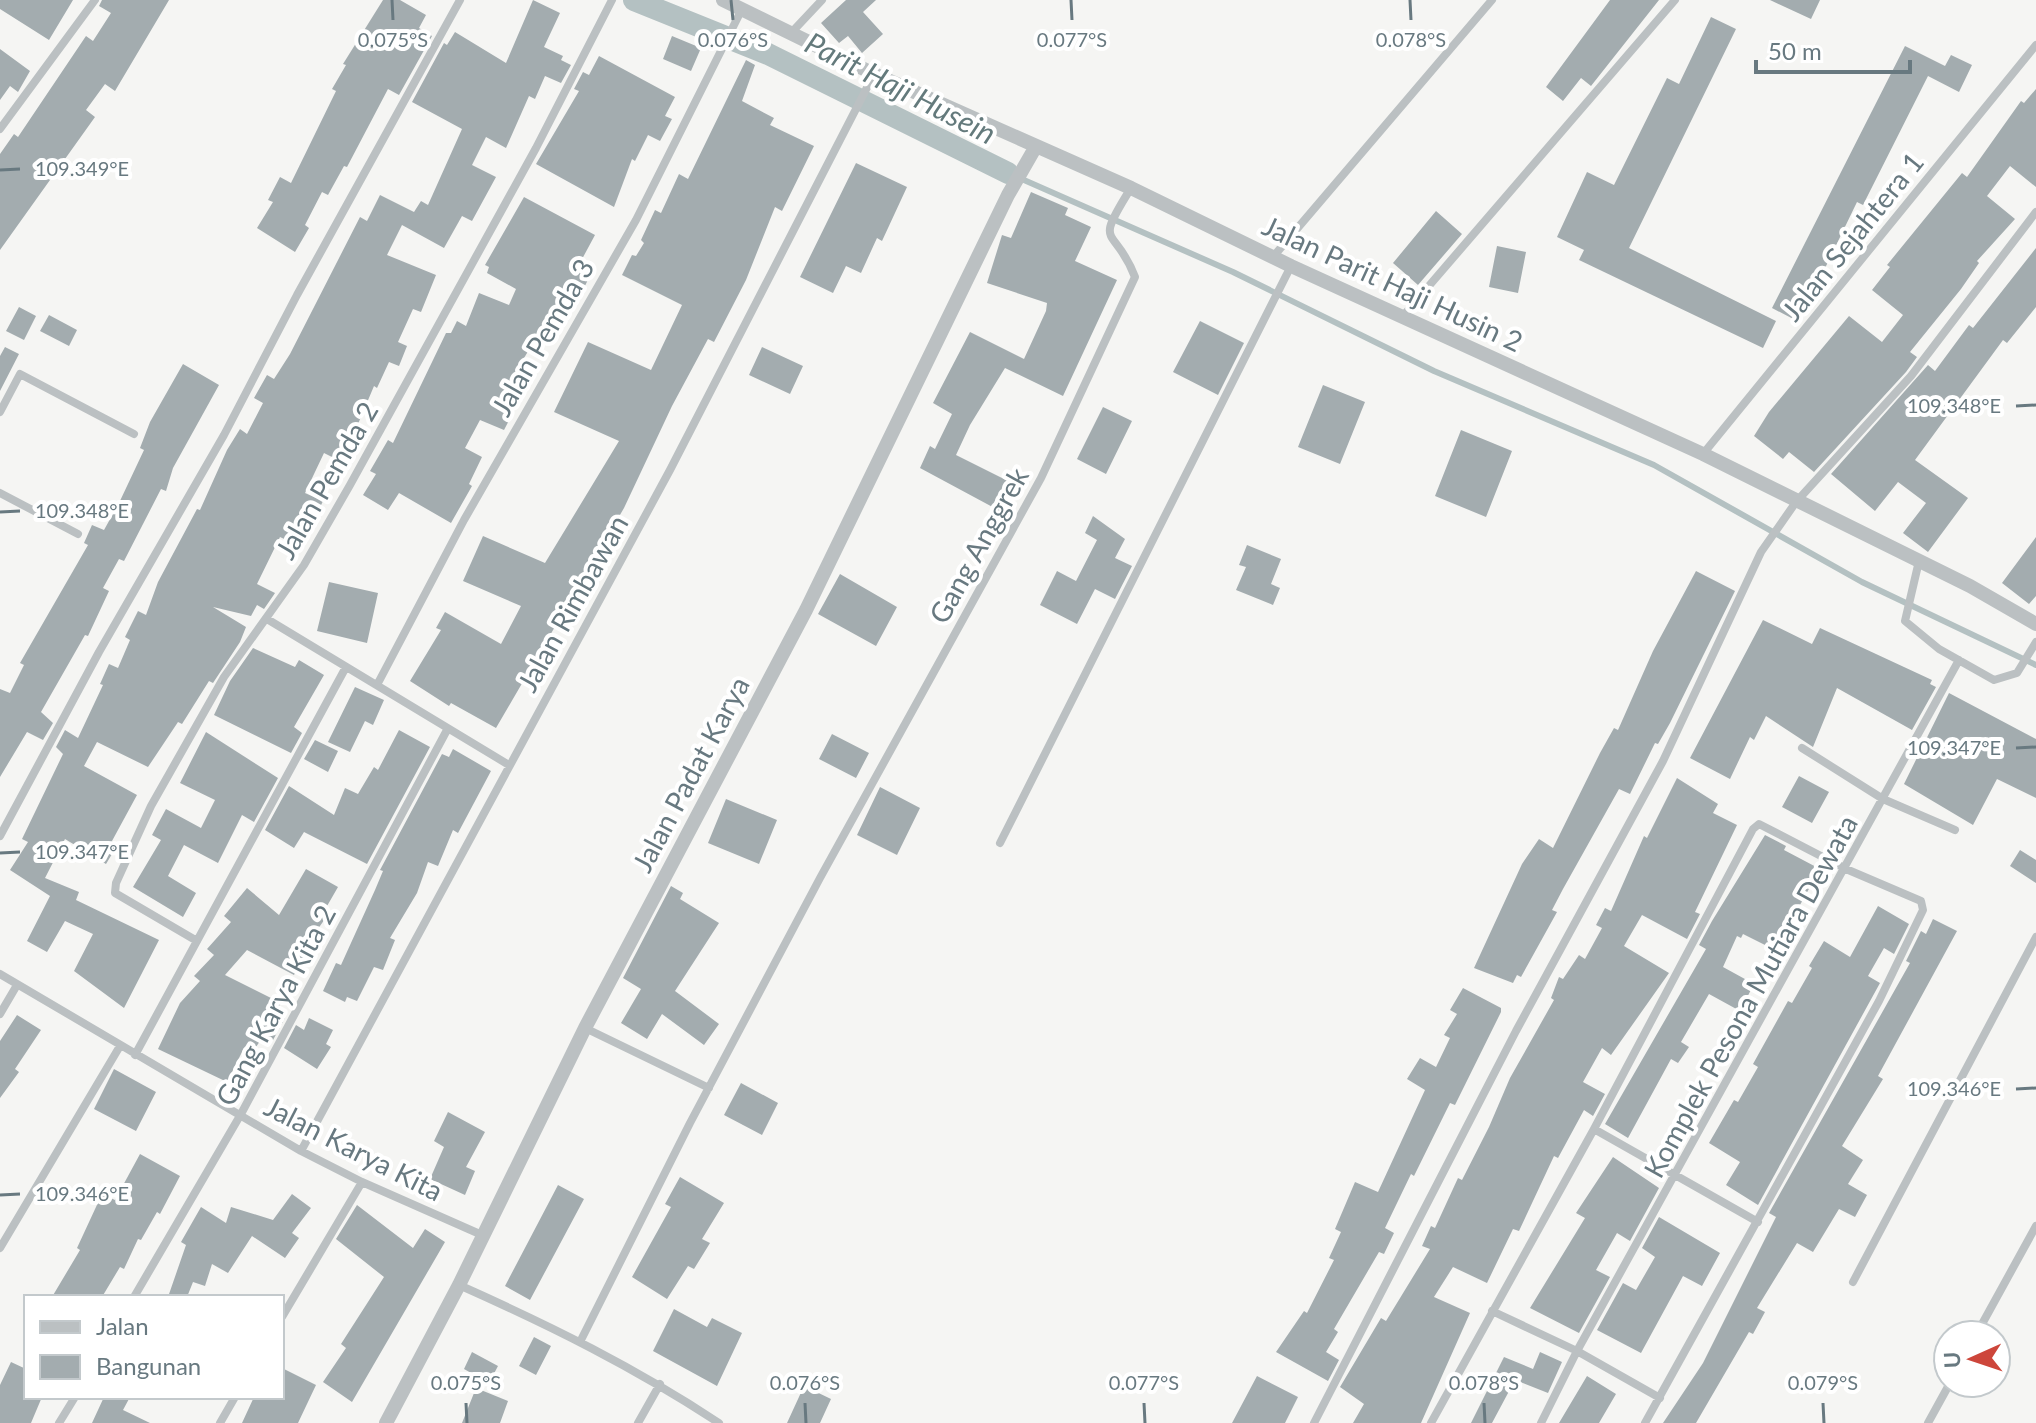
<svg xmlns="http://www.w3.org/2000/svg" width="2036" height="1423" font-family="Lato,sans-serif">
<rect width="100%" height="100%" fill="#f5f5f3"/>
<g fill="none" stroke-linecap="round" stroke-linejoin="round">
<!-- stream -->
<path stroke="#b4c1c2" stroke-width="6" d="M1008,173L1233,272L1434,371L1654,465L1862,582L2036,665"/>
<!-- canal -->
<path stroke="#b4c1c2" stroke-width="22" d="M634,0L768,54L1008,173"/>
</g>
<!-- building -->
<path fill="#a3acaf" d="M0,0H73L49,40L0,9Z
M102,0H169L115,91L105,84L86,110L95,117L0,250V154L14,134L18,137L86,36L93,41L111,13L99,6Z
M383,0H400L426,15L419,28L432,36L399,95L388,89L347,167L344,166L328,195L322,192L305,225L309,228L295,252L257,228L273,202L268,200L280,177L291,183L336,91L332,89L346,65L343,64Z
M533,0L560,13L544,47L563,56L561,60L571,65L561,83L545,76L535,99L529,96L506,148L486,137L472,165L496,177L472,221L462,216L444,248L402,225L387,255L436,275L421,312L413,309L398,342L407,346L399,366L389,362L377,388L374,386L342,462L324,453L305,493L323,501L301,547L280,537L257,584L275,593L273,596L264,609L257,605L251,616L213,607L246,627L240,642L213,683L209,681L182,724L178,722L148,767L97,742L84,766L137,795L112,841L118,844L106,864L65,839L45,878L79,892L76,900L159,940L124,1008L74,971L93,934L65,921L47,952L27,941L50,896L10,870L28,842L22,839L63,754L56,747L65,730L78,738L103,685L100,684L109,664L118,668L130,640L125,637L138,611L146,615L158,582L197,509L200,510L227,450L240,429L247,434L263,403L254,398L267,375L274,379L290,354L360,217L367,221L380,195L414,212L421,201L428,205L462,129L412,102L444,43L447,45L455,32L506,63Z
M846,0H876L863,12L883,34L862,53L848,36L839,43L821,23Z
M1610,0H1659L1591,86L1581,78L1563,101L1546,87Z
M1770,0H1820L1811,19Z
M1711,17L1736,29L1629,248L1776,321L1763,348L1579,260L1584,250L1557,237L1587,172L1614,185L1667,78L1679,84Z
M672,36L701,48L691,71L663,59Z
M1905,46L1945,66L1951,55L1972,65L1959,92L1928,76L1863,205L1857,202L1799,322L1772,308Z
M0,49L30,71L18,92L10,86L0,100Z
M599,56L675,97L665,116L672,119L660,141L648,135L635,161L632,159L614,207L536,164L579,91L574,89L583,72L589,75Z
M746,60L755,65L742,101L774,118L770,125L814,146L782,211L775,207L746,280L714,342L708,339L672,406L624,508L496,728L451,703L449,706L410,681L441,630L436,628L445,612L501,644L521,606L463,581L483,536L545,563L619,441L554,412L588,342L651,370L682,305L622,275L632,255L636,256L644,243L641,240L655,210L661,213L679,174L688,179Z
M2036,89V187L2010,166L1987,196L2015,219L1977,261L1979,263L1961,289L1910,352L1917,357L1906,372L1814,472L1789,452L1783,459L1754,436L1769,412L1849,316L1882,342L1903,315L1872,290L1890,267L1887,265L1962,173L1967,177L2021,101L2024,103Z
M856,163L907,187L882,241L877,238L861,273L846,266L833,293L800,277Z
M1031,192L1068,208L1065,215L1091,227L1075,261L1117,280L1063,396L1005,368L970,425L956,455L1014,484L1000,511L920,468L930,446L935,449L952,414L933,403L970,332L1024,359L1046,311L1047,303L987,283L1002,235L1011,238Z
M524,197L595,235L581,261L594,267L584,288L572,282L559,308L564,312L554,331L551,329L539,353L530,348L502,395L518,403L504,430L480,420L465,448L482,457L469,484L472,486L451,523L399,493L388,510L363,495L376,474L370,471L388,440L393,443L446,333H451L457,321L466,326L479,293L509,305L516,289L487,273L489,267L485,265Z
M1436,211L1462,234L1418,285L1393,263Z
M1497,246L1526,252L1518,293L1489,287Z
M2036,248V307L2007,343L2003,340L1915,460L1968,498L1928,552L1903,533L1926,503L1898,482L1875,511L1831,474L1928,365L1935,371L1969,325L1973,328Z
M19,307L36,316L24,340L6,331Z
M49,315L77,330L69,346L40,331Z
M1200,321L1244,343L1218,395L1173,372Z
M5,347L19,354L0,391V356Z
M762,347L803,366L790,394L749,375Z
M183,364L219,385L173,468L166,491L161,489L124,561L119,559L103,588L109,591L88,636L85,635L41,712L53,723L43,740L27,732L0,777V689L10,693L24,665L20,663L88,545L84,543L92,525L104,530L119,503L144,450L140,448L150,422Z
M1323,385L1365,402L1340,464L1298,447Z
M1103,407L1132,421L1106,474L1077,459Z
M1461,430L1512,451L1486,517L1435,496Z
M1093,516L1125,539L1115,558L1132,566L1115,599L1095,589L1077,624L1040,605L1057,571L1076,581L1097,540L1085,533Z
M2036,537V596L2029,604L2002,583Z
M1247,545L1281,559L1271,584L1280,588L1273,605L1236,590L1246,567L1239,565Z
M1696,571L1735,591L1670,723L1658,744L1655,743L1630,794L1619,789L1563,889L1552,910L1557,912L1521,977L1517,975L1513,983L1474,968L1522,864L1539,839L1553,848L1600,753L1614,728L1618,730L1653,651Z
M840,574L897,607L876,646L818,614Z
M329,582L378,593L367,643L317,631Z
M1763,620L1812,644L1820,628L1932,680L1930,684L1936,687L1912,730L1837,688L1813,747L1766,716L1754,740L1750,737L1730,779L1690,758Z
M253,648L295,667L299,660L324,675L294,727L302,733L291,753L214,715L230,681Z
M355,687L384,700L373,725L365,721L350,752L328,742Z
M1949,693L2036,739V798L1997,779L1973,825L1904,784Z
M399,730L430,747L367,864L304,832L294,848L265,830L289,786L334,815L345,788L358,794L374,767L378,770Z
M206,732L278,778L254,822L242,815L218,863L184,845L168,876L196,893L183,917L133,887L161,840L152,835L166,809L201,828L215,800L180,783Z
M832,734L869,753L856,778L819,759Z
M315,740L338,751L328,772L304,759Z
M453,749L491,771L458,833L453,830L438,866L428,862L417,893L390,938L395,940L383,970L374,967L357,1001L347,997L345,1002L323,991L336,963L341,965L375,890L383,871L380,870L442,754L449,757Z
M1799,776L1829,792L1812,823L1782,807Z
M1677,778L1718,804L1713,813L1737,825L1695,912L1700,914L1687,939L1642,915L1624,946L1669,973L1611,1055L1602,1048L1583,1082L1605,1094L1593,1116L1584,1110L1558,1158L1554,1156L1519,1231L1513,1229L1487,1283L1453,1267L1434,1297L1470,1313L1421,1423H1353L1364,1404L1340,1387L1381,1318L1386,1321L1430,1249L1422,1246L1431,1226L1435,1228L1458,1178L1462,1180L1489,1127L1510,1078L1554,1000L1551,998L1559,977L1563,979L1579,955L1585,959L1602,928L1596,925L1605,908L1611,911L1644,836L1647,838Z
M880,787L920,808L897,855L857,835Z
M726,799L777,820L759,864L708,843Z
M1765,835L1786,846L1784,850L1820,869L1775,950L1743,934L1741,938L1737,936L1723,967L1754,984L1740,1011L1709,994L1681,1042L1689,1047L1678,1063L1671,1059L1628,1138L1605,1124L1706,949L1699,945L1712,921Z
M2020,850L2036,860V883L2010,866Z
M306,869L338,887L323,913L327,916L308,943L311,944L294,975L247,950L225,975L281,1003L276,1012L285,1018L273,1040L264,1035L252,1053L244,1048L227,1082L158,1049L180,1003L200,981L194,976L214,955L207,949L231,922L224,916L247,888L279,915Z
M671,886L683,893L680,899L719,923L675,991L719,1024L704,1045L662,1014L647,1039L621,1023L641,989L623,978Z
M1878,906L1909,924L1894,954L1884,948L1868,976L1880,983L1758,1205L1726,1185L1740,1162L1709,1143L1734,1100L1738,1102L1758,1067L1753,1064L1788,1001L1792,1003L1812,968L1809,966L1824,941L1850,957Z
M1933,919L1957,931L1878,1076L1883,1079L1842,1146L1863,1160L1848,1184L1867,1195L1855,1217L1839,1209L1813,1252L1797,1243L1757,1308L1765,1312L1753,1334L1749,1332L1696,1423H1663L1703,1363L1776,1217L1769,1213L1910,963L1906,961L1921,931L1926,934Z
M1463,988L1501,1008V1012L1455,1105L1450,1103L1414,1176L1411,1174L1385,1228L1394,1233L1384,1254L1379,1252L1334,1329L1338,1332L1326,1352L1339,1360L1328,1381L1276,1352L1304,1311L1307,1313L1334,1260L1329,1258L1341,1232L1335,1229L1355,1182L1378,1192L1425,1090L1407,1079L1420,1058L1436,1067L1450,1038L1444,1035L1457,1014L1450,1010Z
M17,1015L41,1030L15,1069L19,1072L0,1098V1041Z
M309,1018L333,1030L326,1044L331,1047L317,1069L284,1048L296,1025L304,1030Z
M114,1069L156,1092L136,1131L94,1109Z
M741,1083L778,1103L762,1135L724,1115Z
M448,1112L485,1132L466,1167L475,1171L465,1195L430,1179L444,1147L434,1141Z
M140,1154L180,1176L160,1214L157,1212L141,1240L138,1239L124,1269L120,1267L102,1297H52L80,1250L77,1248L102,1194L115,1200Z
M1613,1157L1659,1188L1630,1241L1617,1233L1596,1270L1610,1277L1579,1333L1530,1308L1585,1218L1576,1213Z
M680,1177L724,1203L702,1239L710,1243L694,1269L688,1266L667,1299L632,1277L671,1207L665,1204Z
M558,1185L584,1199L530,1300L505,1286Z
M292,1194L311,1208L292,1233L299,1238L285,1258L252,1236L228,1273L212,1264L205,1286L193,1282L187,1297H168L186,1245L181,1242L201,1207L226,1223L231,1207L273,1220Z
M357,1205L413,1248L425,1229L445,1242L352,1402L323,1382L346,1348L341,1344L384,1277L336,1239Z
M1659,1217L1720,1253L1702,1286L1683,1276L1641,1353L1597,1330L1623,1283L1636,1290L1655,1257L1642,1248Z
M674,1309L707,1327L712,1318L742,1333L717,1386L653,1351Z
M534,1337L551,1346L536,1375L519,1366Z
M472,1352L498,1366L489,1383L464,1369Z
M1540,1352L1562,1362L1548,1393L1515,1380L1492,1423H1471L1504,1357L1533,1369Z
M11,1362L26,1369V1397H42L31,1423H0V1385Z
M282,1368L316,1385L298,1423H242L254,1397H282Z
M1257,1376L1298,1397L1285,1423H1232Z
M1587,1376L1616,1394L1599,1423H1559Z
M804,1386L831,1399L820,1423H787Z
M476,1388L508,1401L500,1423H462Z
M104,1397H130L123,1410L150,1423H92Z"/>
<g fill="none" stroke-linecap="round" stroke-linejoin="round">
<!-- minor -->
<path stroke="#bbc0c2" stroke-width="8" d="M791,33L822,0
M0,129L95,0
M1273,257L1492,0
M1403,316L1675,0
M0,412L20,374L134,434
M1703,454L2036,45
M0,493L78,534
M1919,561L1905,621L1939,649L1994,680L2017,673L2036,642
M267,619L509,765
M377,685L464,520L636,220L742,9
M1802,748L1883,799L1955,830
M0,836L99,652L224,435L297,295L460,0
M1000,843L1291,266
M197,941L115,893L116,883L151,806L224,677L304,565L350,485L536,148L612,0
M0,974L301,1151L362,1182L482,1235
M0,1014L17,985
M585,1028L709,1088
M135,1055L346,667
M1594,1129L1758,1222
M301,1151L670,470L874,74
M0,1248L120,1046
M1853,1282L2036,937
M459,1285C551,1326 634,1367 719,1423
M134,1297L241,1114L447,730
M1492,1311L1577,1351L1660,1398
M282,1317L362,1182
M1976,1335L2036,1226
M581,1340L690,1123L820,878L1041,478L1135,277C1115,224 1092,250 1131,188
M59,1423L75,1397
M220,1423L235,1397
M638,1423L660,1384
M1314,1423L1516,1031L1663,761L1761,552L1796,502L1911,376L2036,212
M1431,1423L1594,1129L1753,829L1759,824L1846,869L1921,901L1923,910L1879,1001L1645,1423
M1541,1423L1577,1351L1959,660
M1928,1423L1950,1383"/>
<!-- tertiary -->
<path stroke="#bbc0c2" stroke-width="14" d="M723,0L874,74L1131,188L1291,266L1703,454L1970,586L2036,624
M386,1423L459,1285L585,1028L806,610L1008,195L1035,148"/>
</g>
<!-- ticks -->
<path fill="none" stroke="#687980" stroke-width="3" d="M392,0L393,20M731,0L733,20M1071,0L1072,20M1410,0L1411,20M0,170L20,169M2016,406L2036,405M0,512L20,511M2016,748L2036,747M0,853L20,852M2016,1089L2036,1088M0,1195L20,1194M466,1403L467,1423M805,1403L806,1423M1144,1403L1145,1423M1484,1403L1485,1423M1823,1403L1824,1423"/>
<g text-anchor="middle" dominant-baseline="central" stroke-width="8" stroke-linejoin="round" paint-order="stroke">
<!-- street labels -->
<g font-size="28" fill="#687980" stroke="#fff">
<text transform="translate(1852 236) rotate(-51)">Jalan Sejahtera 1</text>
<text transform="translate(1393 283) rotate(25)">Jalan Parit Haji Husin 2</text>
<text transform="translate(542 337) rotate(-60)">Jalan Pemda 3</text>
<text transform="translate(326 480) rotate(-60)">Jalan Pemda 2</text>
<text transform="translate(978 545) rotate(-61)">Gang Anggrek</text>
<text transform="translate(572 603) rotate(-61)">Jalan Rimbawan</text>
<text transform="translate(690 774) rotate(-62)">Jalan Padat Karya</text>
<text transform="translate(1750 996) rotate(-61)">Komplek Pesona Mutiara Dewata</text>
<text transform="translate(275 1005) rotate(-62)">Gang Karya Kita 2</text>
<text transform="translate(354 1148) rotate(27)">Jalan Karya Kita</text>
</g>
<!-- water labels -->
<g font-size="30" font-style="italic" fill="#647a7c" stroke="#fff">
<text transform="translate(901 87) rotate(27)">Parit Haji Husein</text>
</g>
</g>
<g font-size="20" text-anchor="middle" fill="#687980" stroke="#fff" stroke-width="8" stroke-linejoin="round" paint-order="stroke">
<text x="393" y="47">0.075°S</text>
<text x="733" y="47">0.076°S</text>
<text x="1072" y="47">0.077°S</text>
<text x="1411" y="47">0.078°S</text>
<text x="82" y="176">109.349°E</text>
<text x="1954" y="413">109.348°E</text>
<text x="82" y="518">109.348°E</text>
<text x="1954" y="755">109.347°E</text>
<text x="82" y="859">109.347°E</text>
<text x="1954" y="1096">109.346°E</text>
<text x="82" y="1201">109.346°E</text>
<text x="466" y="1390">0.075°S</text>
<text x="805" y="1390">0.076°S</text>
<text x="1144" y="1390">0.077°S</text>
<text x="1484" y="1390">0.078°S</text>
<text x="1823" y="1390">0.079°S</text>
</g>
<!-- legend -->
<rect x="24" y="1295" width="260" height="104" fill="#ffffff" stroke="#c3c9cc" stroke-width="2"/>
<rect x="40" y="1321" width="40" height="12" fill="#bbc0c2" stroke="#c3c9cc" stroke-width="2"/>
<text x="96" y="1335" font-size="24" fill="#687980">Jalan</text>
<rect x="40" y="1355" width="40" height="24" fill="#a3acaf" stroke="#c3c9cc" stroke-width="2"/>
<text x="96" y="1375" font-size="24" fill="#687980">Bangunan</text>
<!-- north arrow -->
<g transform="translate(1972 1359) rotate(267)"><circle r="38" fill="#ffffff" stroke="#c3c9cc" stroke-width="2"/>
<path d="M0-6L14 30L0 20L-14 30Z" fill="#cd463b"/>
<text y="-12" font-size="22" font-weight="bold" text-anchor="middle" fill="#687980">U</text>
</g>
<!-- scale -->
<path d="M1756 60v12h154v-12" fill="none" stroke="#687980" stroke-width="4"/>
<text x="1768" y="60" font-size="24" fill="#687980" stroke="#ffffff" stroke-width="6" paint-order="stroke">50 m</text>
</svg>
